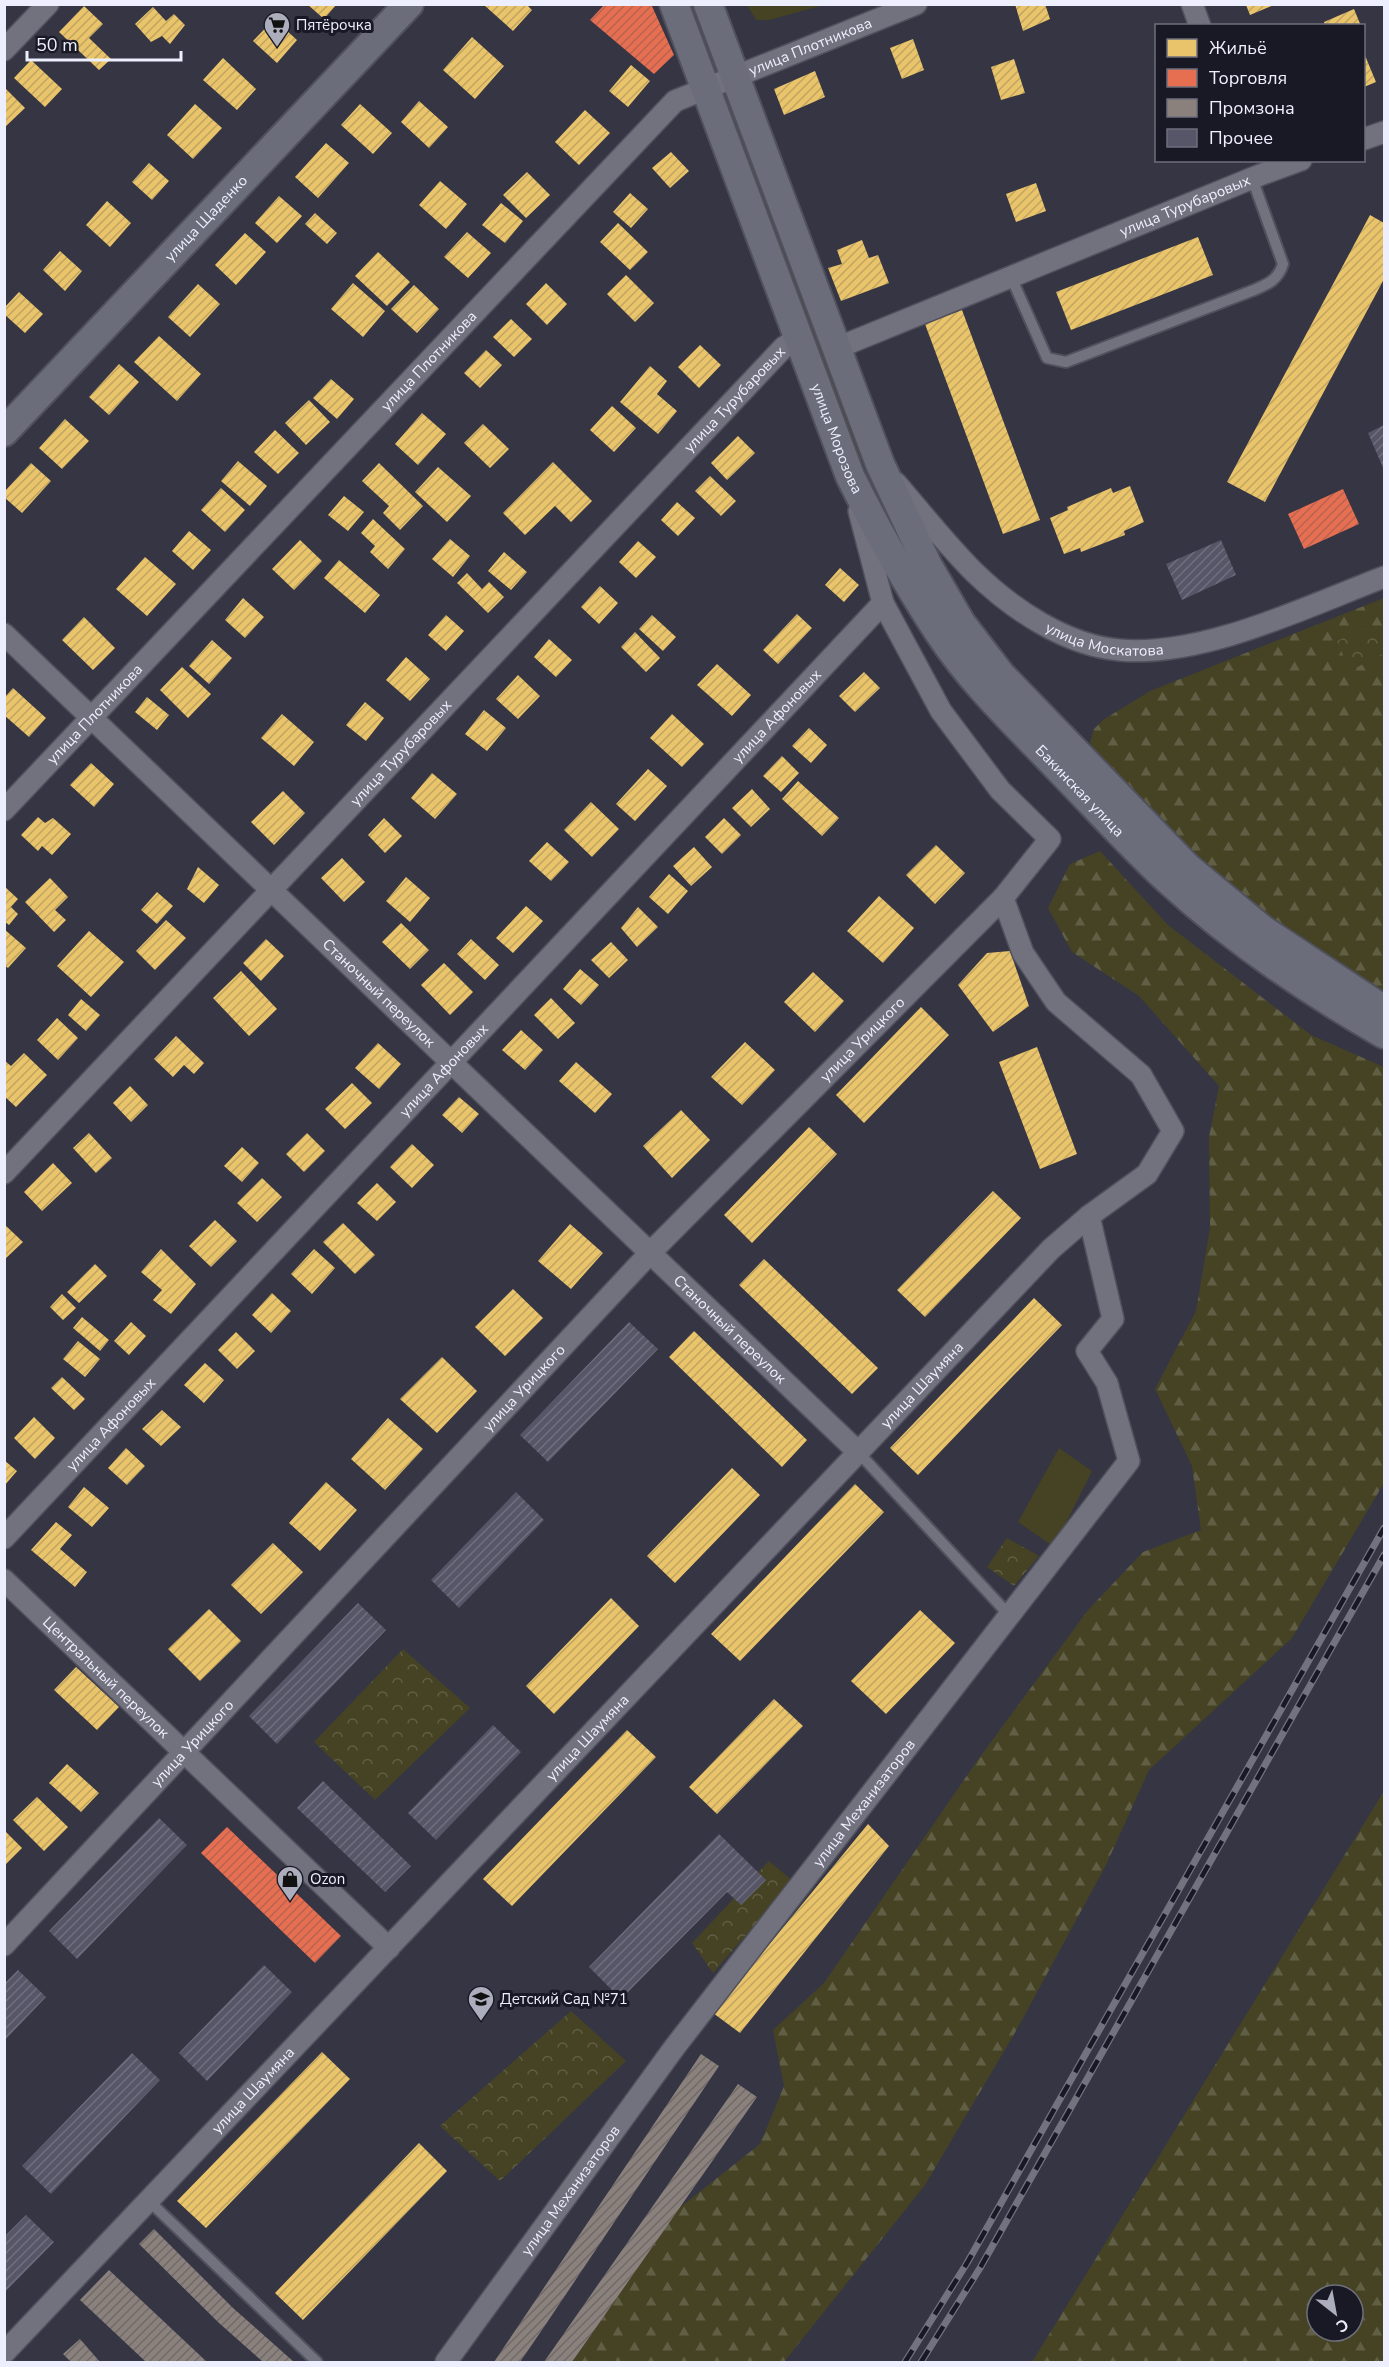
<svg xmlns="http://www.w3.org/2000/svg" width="1389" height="2367" font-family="'Nunito Sans',sans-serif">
<defs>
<pattern id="forest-firs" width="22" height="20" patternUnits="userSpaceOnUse" patternTransform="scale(1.5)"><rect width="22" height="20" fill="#454323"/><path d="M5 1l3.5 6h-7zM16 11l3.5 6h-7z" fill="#605e44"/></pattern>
<pattern id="park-crowns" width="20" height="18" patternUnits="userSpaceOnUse" patternTransform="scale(1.5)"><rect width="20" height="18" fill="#454323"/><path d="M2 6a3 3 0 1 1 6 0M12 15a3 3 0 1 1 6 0" fill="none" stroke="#605e44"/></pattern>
<pattern id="homes-hatch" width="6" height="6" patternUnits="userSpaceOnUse" patternTransform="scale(1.5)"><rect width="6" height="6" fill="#e9c46a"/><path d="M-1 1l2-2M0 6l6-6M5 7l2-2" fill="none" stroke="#c0a562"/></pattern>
<pattern id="shops-hatch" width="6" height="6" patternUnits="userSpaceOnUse" patternTransform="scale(1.5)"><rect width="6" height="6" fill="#e76f51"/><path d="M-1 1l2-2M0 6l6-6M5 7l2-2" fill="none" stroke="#b76350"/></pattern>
<pattern id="industry-hatch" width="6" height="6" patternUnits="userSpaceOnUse" patternTransform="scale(1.5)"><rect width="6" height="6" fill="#8a817c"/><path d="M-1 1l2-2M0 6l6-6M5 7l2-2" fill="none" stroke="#6f6a69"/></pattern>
<pattern id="building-hatch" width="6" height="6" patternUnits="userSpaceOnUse" patternTransform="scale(1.5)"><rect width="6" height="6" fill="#565668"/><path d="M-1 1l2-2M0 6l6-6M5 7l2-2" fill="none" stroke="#6f6f7f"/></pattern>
</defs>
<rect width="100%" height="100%" fill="#353544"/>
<!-- green -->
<path fill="#454323" d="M747,5H824L769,20H756Z
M732,99L867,457L856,461L721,103Z
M1059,1448L1092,1471L1054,1547L1018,1522Z"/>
<!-- forest -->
<path fill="url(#forest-firs)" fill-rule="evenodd" d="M1384,598V998L1329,962L1226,884L1102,759L1090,743L1094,729L1103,720L1150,691Z
M1100,851L1168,925L1311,1035L1384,1067V1483L1292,1638L1149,1770L1106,1865L1016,2031L925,2185L784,2362H572L678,2209L760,2144L784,2086L773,2030L824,1983L977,1761L1088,1610L1143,1552L1201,1530L1192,1466L1155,1389L1196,1311L1210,1228L1209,1137L1219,1086L1139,996L1072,952L1048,908L1070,864Z
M1384,1791V2362H1032ZM1317,2295H1353V2331H1317Z"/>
<!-- park -->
<path fill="url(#park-crowns)" d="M1372,625L1384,646V653L1350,671L1337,641Z
M1007,1538L1039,1556L1014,1586L987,1567Z
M403,1649L470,1708L375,1800L314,1742Z
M769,1861L793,1881L713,1973L692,1943Z
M571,2011L626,2061L500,2181L440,2126Z"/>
<!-- homes -->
<path fill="url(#homes-hatch)" d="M307,4H337L324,19Z
M1015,4H1045L1050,19L1023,31Z
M484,5H527L532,10L513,31Z
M1246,5H1274L1250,15Z
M84,6L103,24L89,38L111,59L99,70L59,32Z
M153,7L166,21L174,14L185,25L170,44L162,36L151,42L135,24Z
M1354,9L1361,26H1325L1324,22Z
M274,19L297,40L277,63L253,41Z
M472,37L504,66L475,99L443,70Z
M913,39L924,70L902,79L890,48Z
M1364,53L1376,82L1364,87Z
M223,58L256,89L237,110L203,80Z
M1014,59L1025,93L1001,100L991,67Z
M31,60L62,89L45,107L14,78Z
M631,65L650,81L628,107L609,91Z
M815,71L825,97L784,115L774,89Z
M4,87L25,108L4,128Z
M419,101L448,127L429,148L401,122Z
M195,104L222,128L193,159L167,135Z
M360,104L392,133L373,154L341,125Z
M585,110L610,133L579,165L555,142Z
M326,143L349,163L318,198L295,177Z
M671,152L689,171L670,188L652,168Z
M149,163L169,181L152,200L132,182Z
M527,172L550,195L526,218L503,195Z
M440,181L467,204L446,229L419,205Z
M1036,183L1046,211L1016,222L1006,194Z
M630,193L648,209L631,228L613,212Z
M279,196L302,216L277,243L255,223Z
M107,201L131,223L110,247L86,225Z
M501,203L523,221L505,243L482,225Z
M315,213L337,233L327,244L305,224Z
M1370,215L1384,223V279L1265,502L1227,482Z
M618,223L648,252L630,270L600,242Z
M467,232L491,253L468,278L444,257Z
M245,233L266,252L236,285L215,265Z
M1198,237L1213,275L1071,330L1056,292Z
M862,240L869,258L878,255L889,283L841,301L828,268L842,264L837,250Z
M60,251L82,271L65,291L43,270Z
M378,252L410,282L387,306L355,276Z
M626,275L654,303L635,322L607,294Z
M353,283L385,311L363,337L331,309Z
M546,283L567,304L547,325L526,304Z
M198,284L220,304L190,337L168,317Z
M414,285L439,309L417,333L391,309Z
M19,292L43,314L25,333L4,314V308Z
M962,310L1040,520L1003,534L925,324Z
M511,319L532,339L514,357L493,337Z
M159,336L201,374L177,401L134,362Z
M700,345L721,365L699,388L678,367Z
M486,350L502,365L480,388L464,373Z
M119,364L139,382L109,415L89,397Z
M650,366L667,381L657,394L677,411L658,434L620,402Z
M331,379L354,399L337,419L313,398Z
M309,400L330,422L306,445L285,423Z
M612,406L636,428L614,452L590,430Z
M422,413L446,434L418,465L395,444Z
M65,419L89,441L62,469L39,448Z
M483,424L509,449L490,468L464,443Z
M275,430L299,453L278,474L254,452Z
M738,436L755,453L727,480L711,463Z
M238,461L267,486L250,506L221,481Z
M553,462L592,501L571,522L555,506L525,535L503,513Z
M31,463L51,481L22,513L4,497V492Z
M379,463L423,506L400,530L383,513L389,506L362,481Z
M438,467L471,496L447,522L415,492Z
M710,476L736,501L721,516L695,491Z
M1130,486L1144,522L1124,531L1125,535L1081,552L1080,548L1064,554L1050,518L1068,510L1067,507L1111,488L1113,493Z
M221,488L245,510L225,532L201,510Z
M344,496L364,512L348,531L328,515Z
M677,502L695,518L678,536L661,520Z
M373,519L405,549L388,569L370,552L375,546L361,533Z
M189,531L211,550L193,570L172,551Z
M450,539L470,556L453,577L432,559Z
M300,540L322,561L294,590L272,569Z
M638,541L656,557L636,578L619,562Z
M504,552L527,572L511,590L488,571Z
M145,557L176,584L147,616L116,589Z
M339,560L380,595L365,613L324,578Z
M840,568L859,585L844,602L825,585Z
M467,573L482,589L489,582L504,597L488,613L457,583Z
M600,586L618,603L599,624L581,607Z
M243,598L264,617L245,638L225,620Z
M797,614L812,628L778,664L763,650Z
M446,615L464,631L446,651L428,635Z
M652,615L676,637L663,651L639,629Z
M84,617L115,648L93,670L62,640Z
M635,632L660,658L646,672L621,647Z
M549,639L572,660L556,677L534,657Z
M212,640L232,658L209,684L189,666Z
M406,657L430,679L410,701L386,680Z
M717,664L751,695L732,716L697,685Z
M182,667L211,694L188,718L160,690Z
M864,672L880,688L855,712L839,696Z
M518,675L540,696L518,719L496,699Z
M13,688L46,718L29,737L4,715V698Z
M147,697L169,715L157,730L135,712Z
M365,702L384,718L366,741L346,725Z
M484,710L506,728L487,751L465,734Z
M282,714L314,742L294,766L261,738Z
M672,714L704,744L682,767L650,738Z
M809,728L827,745L811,763L792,746Z
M782,756L799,773L781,792L763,776Z
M91,763L114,784L94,807L70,785Z
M648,769L667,786L635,821L616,804Z
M432,773L457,794L435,819L411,798Z
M798,781L839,818L822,836L782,799Z
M752,789L770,809L751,827L732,808Z
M283,791L305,813L274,845L251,822Z
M591,802L619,829L592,857L564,830Z
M38,817L45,823L53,818L71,834L52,855L42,846L38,851L21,835Z
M384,818L402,836L385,853L368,835Z
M724,818L741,835L722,854L705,837Z
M547,842L569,862L551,881L529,861Z
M936,845L965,873L935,904L906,875Z
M694,847L712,867L691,886L673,866Z
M342,858L365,882L344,902L321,878Z
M198,867L219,885L204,903L187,889Z
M669,874L688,891L668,914L649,897Z
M406,877L430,898L410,922L386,901Z
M50,878L68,897L55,910L66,920L54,932L25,902Z
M4,886L18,899L11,907L18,914L9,925L4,921Z
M157,892L173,906L157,924L141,910Z
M879,896L914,928L883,963L847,931Z
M526,906L543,921L513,953L496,938Z
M638,907L658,927L637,947L621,928Z
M166,920L186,938L155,970L136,951Z
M401,923L429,950L410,969L382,942Z
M4,929L26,948L8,968L4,965Z
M89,931L124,962L91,997L57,966Z
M266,939L284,956L261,981L243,963Z
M471,939L499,965L485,980L457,954Z
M611,942L628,960L609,978L591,960Z
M1010,951L1029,1006L993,1032L958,985L987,953Z
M444,963L473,992L450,1015L421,985Z
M580,969L599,985L581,1005L563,989Z
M241,971L277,1009L249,1036L213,998Z
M813,972L844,1001L815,1032L784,1002Z
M551,998L575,1023L558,1039L534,1015Z
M81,999L100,1015L86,1031L68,1015Z
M921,1007L949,1035L864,1123L836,1095Z
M57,1018L78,1038L58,1060L37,1040Z
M521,1030L543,1050L525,1070L502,1050Z
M176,1036L204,1063L194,1074L184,1065L173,1077L154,1059Z
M745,1042L775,1070L742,1105L711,1077Z
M378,1043L401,1064L379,1089L355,1068Z
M1037,1047L1077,1154L1040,1169L999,1062Z
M24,1053L47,1075L16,1107L4,1096V1060L11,1066Z
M576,1062L612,1094L595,1113L559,1081Z
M352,1083L372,1103L345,1129L325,1109Z
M130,1086L148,1105L131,1122L113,1103Z
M459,1097L479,1114L462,1133L442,1115Z
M681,1110L710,1140L672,1178L643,1146Z
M809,1127L837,1154L752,1243L724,1215Z
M89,1133L112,1158L96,1173L73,1148Z
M307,1133L325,1151L304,1172L286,1154Z
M412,1144L434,1165L412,1188L390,1167Z
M242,1147L259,1163L242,1182L224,1166Z
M53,1163L72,1183L42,1211L24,1192Z
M262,1178L282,1197L257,1222L237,1203Z
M377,1183L396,1202L377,1221L357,1203Z
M993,1191L1021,1218L925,1317L897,1290Z
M215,1220L237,1241L211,1267L189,1246Z
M343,1223L375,1255L355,1274L323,1242Z
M4,1224L23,1242L4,1260Z
M570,1224L603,1253L571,1289L538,1261Z
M161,1249L196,1284L171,1314L153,1300L162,1290L141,1272Z
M314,1249L335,1268L312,1294L291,1274Z
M764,1259L878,1368L852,1394L739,1285Z
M95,1264L107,1276L79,1303L67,1292Z
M513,1289L543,1318L505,1356L475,1327Z
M272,1293L291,1311L271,1333L252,1315Z
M62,1294L76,1308L63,1320L50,1307Z
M1034,1298L1062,1325L918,1475L890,1448Z
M82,1317L109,1340L100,1351L73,1328Z
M131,1322L146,1336L129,1355L114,1341Z
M694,1331L807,1440L782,1467L669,1357Z
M236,1332L255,1351L237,1369L218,1350Z
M78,1341L100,1359L85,1377L63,1359Z
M442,1357L477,1391L437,1433L400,1399Z
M205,1363L224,1380L204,1403L184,1385Z
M62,1377L85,1399L74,1410L51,1388Z
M162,1410L181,1427L161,1446L142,1429Z
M34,1417L55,1438L35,1459L14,1438Z
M388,1418L423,1449L385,1490L351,1459Z
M126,1448L145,1466L127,1485L108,1468Z
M4,1460L17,1471L4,1486Z
M732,1468L760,1495L675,1583L647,1556Z
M326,1482L357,1510L320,1551L289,1523Z
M855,1484L884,1512L740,1661L711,1634Z
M84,1487L109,1508L92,1527L68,1507Z
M56,1522L72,1535L60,1549L87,1572L75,1587L31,1550Z
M273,1543L303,1572L261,1614L231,1585Z
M611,1598L639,1626L554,1714L526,1686Z
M209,1609L241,1641L200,1681L168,1649Z
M920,1610L955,1643L886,1714L851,1681Z
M76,1667L119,1707L97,1730L54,1690Z
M774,1699L803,1726L717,1814L689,1787Z
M627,1730L656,1757L512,1906L483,1879Z
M67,1764L99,1793L81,1812L49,1783Z
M37,1797L68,1827L44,1851L13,1820Z
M868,1824L889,1846L740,2033L713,2013Z
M4,1830L22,1848L4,1866Z
M322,2052L350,2079L206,2228L177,2201Z
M419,2143L447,2171L303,2320L275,2293Z"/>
<!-- shops -->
<path fill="url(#shops-hatch)" d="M605,4H651L674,55L654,74L590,20Z
M1343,489L1359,524L1304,549L1288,514Z
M227,1827L341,1936L315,1963L201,1853Z"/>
<!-- industry -->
<path fill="url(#industry-hatch)" d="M701,2054L719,2066L544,2327L520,2362H494Z
M738,2084L757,2097L572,2362H544Z
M154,2229L233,2308L294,2362H263L219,2323L139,2244Z
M109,2270L207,2362H146L80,2300Z
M80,2339L100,2362H71L63,2354Z"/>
<!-- building -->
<path fill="url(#building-hatch)" d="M1384,425V470L1368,433Z
M1221,540L1236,575L1182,600L1166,564Z
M629,1322L658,1349L548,1462L520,1435Z
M516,1492L544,1520L459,1608L431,1580Z
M358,1603L386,1630L277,1744L249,1716Z
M493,1725L521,1752L436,1840L408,1813Z
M323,1781L411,1866L385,1892L297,1808Z
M159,1818L187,1845L77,1959L49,1931Z
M719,1834L766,1880L741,1905L727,1892L621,1999L589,1967Z
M264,1965L292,1992L207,2081L179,2053Z
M18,1970L46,1997L4,2041V1984Z
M132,2053L160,2080L51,2194L22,2166Z
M26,2215L54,2242L4,2293V2237Z"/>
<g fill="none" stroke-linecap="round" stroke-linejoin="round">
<!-- lane casing -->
<g stroke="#50515d" stroke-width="14">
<path id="lane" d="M1011,277L1047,358L1066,362L1254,290C1268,284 1278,280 1283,264L1252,178
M858,1452L1010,1616
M149,2201L317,2362"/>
</g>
<!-- street casing -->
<g stroke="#50515d" stroke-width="24">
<g id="street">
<path d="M1192,4L1200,26"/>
<path d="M4,50L48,4"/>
<path d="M1364,139L1384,132"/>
<path id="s1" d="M837,348L1260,175L1301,160"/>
<path id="s2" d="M896,483C921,512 946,544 974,572C1012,609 1065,645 1119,650C1202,658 1308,606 1384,577"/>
<path id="s3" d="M4,634L858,1452"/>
<path id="s4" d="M4,810L675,101L916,4"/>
<path id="s5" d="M4,1173L784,347L799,338"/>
<path id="s6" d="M4,1538L883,603"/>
<path id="s7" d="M4,1580L389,1948"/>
<path id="s8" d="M4,1945L650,1253L1003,898L1050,839L1000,790L941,711L883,603L859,511"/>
<path id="s9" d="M4,2353L1051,1249L1089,1216L1147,1174L1173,1131L1141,1075L1056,1002L1023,953L1003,898"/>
<path id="s10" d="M446,2362L674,2048L1129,1461L1107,1383L1087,1351L1113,1319L1089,1216"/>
</g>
</g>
<!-- secondary casing -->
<g stroke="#50515d" stroke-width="32">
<g id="secondary">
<path id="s11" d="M674,4L850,476C877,530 906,583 940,634C973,684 1018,726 1059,769C1095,806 1130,845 1167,879C1233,940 1307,990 1384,1034"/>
<path d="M708,4L880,464L928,566L961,623L1001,675L1187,867L1263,930L1384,1010"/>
<path id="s12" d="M4,432L409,4"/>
</g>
</g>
<!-- lane -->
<use href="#lane" stroke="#72727f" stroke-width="10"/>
<!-- street -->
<use href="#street" stroke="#72727f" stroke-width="21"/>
<!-- secondary -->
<use href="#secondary" stroke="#6c6d7b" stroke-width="28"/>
<!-- rail casing -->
<g stroke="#737380" stroke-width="7">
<path id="rail" d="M905,2362L967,2263L1384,1528
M921,2362L980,2268L1384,1555"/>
</g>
<!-- rail -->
<use href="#rail" stroke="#181925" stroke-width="4.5" stroke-dasharray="14" stroke-linecap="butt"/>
</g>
<!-- icons -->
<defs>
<g id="supermarket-pin" transform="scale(1.35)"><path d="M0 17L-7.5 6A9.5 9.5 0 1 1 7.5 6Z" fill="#adaebd" stroke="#181925"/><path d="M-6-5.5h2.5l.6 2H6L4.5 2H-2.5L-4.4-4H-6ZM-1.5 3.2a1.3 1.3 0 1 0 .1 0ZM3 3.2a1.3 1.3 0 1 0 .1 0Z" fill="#111"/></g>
<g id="shop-pin" transform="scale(1.35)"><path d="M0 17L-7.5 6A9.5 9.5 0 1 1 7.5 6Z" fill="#adaebd" stroke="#181925"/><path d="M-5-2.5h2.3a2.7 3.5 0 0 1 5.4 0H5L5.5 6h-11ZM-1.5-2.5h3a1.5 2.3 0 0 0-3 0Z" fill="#111"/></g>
<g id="school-pin" transform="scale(1.35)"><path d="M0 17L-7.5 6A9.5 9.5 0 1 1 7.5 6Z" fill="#adaebd" stroke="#181925"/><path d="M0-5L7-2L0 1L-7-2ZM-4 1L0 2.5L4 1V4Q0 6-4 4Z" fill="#111"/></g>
</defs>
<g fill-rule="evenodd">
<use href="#supermarket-pin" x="277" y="25"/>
<use href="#shop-pin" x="290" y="1879"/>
<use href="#school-pin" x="481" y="1999"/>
</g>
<g text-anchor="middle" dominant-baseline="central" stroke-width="6" stroke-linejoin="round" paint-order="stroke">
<!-- poi labels -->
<g font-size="15" fill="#eeeffe" stroke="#181925" text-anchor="start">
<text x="296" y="25">Пятёрочка</text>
<text x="310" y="1879">Ozon</text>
<text x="500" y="1999">Детский Сад №71</text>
</g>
<!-- street labels -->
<g font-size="15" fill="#eeeffe" stroke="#181925">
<text stroke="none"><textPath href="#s4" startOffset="1122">улица Плотникова</textPath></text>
<text stroke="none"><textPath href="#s1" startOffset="376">улица Турубаровых</textPath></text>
<text stroke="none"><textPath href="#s12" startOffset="294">улица Щаденко</textPath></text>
<text stroke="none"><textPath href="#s4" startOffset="618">улица Плотникова</textPath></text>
<text stroke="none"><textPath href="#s5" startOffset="1064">улица Турубаровых</textPath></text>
<text stroke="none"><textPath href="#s11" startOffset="464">улица Морозова</textPath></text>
<text stroke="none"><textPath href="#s2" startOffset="270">улица Москатова</textPath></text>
<text stroke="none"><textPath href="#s4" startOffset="132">улица Плотникова</textPath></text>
<text stroke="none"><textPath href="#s6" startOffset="1128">улица Афоновых</textPath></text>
<text stroke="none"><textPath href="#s5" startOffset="578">улица Турубаровых</textPath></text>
<text stroke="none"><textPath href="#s11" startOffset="896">Бакинская улица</textPath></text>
<text stroke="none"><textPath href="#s3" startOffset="519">Станочный переулок</textPath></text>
<text stroke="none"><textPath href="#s8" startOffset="1248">улица Урицкого</textPath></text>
<text stroke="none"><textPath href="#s6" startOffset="642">улица Афоновых</textPath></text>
<text stroke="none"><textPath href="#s3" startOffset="1005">Станочный переулок</textPath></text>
<text stroke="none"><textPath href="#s9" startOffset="1334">улица Шаумяна</textPath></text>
<text stroke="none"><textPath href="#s8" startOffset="762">улица Урицкого</textPath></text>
<text stroke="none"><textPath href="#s6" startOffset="156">улица Афоновых</textPath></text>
<text stroke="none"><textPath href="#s7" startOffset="141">Центральный переулок</textPath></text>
<text stroke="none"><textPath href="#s9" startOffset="848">улица Шаумяна</textPath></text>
<text stroke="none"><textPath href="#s8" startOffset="276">улица Урицкого</textPath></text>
<text stroke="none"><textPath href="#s10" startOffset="698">улица Механизаторов</textPath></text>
<text stroke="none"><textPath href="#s9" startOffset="362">улица Шаумяна</textPath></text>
<text stroke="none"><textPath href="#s10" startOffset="212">улица Механизаторов</textPath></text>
</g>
</g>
<!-- border -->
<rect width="1389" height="2367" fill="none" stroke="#eeeffe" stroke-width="12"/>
<!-- legend -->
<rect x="1155" y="24" width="210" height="138" fill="#181925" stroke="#6e6f7c" stroke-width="1.5"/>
<rect x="1167" y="39" width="30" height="18" fill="#e9c46a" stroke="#6e6f7c" stroke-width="1.5"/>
<text x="1209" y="54" font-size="18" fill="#eeeffe">Жильё</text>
<rect x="1167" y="69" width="30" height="18" fill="#e76f51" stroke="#6e6f7c" stroke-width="1.5"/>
<text x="1209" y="84" font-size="18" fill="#eeeffe">Торговля</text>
<rect x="1167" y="99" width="30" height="18" fill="#8a817c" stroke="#6e6f7c" stroke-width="1.5"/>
<text x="1209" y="114" font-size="18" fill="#eeeffe">Промзона</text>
<rect x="1167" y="129" width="30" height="18" fill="#565668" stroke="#6e6f7c" stroke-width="1.5"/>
<text x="1209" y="144" font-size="18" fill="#eeeffe">Прочее</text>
<!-- north arrow -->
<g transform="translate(1335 2313) rotate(149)"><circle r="28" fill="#181925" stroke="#6e6f7c" stroke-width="1.5"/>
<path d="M0-4.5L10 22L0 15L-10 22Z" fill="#adaebd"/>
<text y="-9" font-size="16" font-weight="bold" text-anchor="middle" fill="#eeeffe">С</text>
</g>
<!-- scale -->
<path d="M27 51v9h154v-9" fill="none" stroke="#eeeffe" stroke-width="3"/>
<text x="36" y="51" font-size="18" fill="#eeeffe" stroke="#181925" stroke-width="4.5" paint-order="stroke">50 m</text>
</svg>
